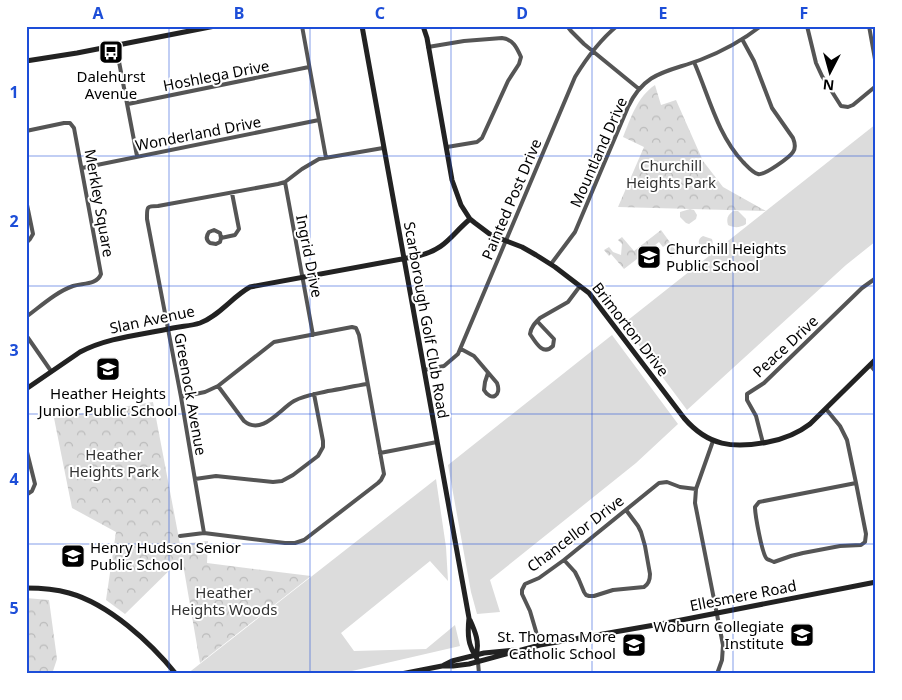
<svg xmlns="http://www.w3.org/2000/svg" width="902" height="700" font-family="'Noto Sans',sans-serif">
<defs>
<pattern id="park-crowns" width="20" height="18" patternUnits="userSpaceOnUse" patternTransform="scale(1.25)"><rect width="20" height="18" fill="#dcdcdc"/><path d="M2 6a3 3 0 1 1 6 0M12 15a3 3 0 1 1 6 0" fill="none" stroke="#bbb"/></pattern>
</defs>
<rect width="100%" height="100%" fill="#fff"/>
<!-- grass -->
<path fill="#dcdcdc" d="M876,124V241L846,265L687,410L623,324Z
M690,209L694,210L697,215L696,219L689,224L686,223L680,217V212Z
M733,211H738L746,219V224C740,228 734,228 728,225C726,218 728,215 733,211Z
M703,236L712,239C714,245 711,248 707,253H704C700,247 695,240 703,236Z
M612,335L678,424L636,463L490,580L500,612L477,614L471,592L448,465Z
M436,479L446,547L448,581L430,561L341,633L354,651L426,649L455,625L460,646L339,674H187Z"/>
<!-- park -->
<path fill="url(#park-crowns)" d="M655,85L661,105L676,100L703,161L723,187L766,211L618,207L644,147L623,137C631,118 637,97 655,85Z
M661,230L677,252L671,257L667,252L669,249L666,245L663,247L659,242L624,269L611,254L609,256L604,250L609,247L613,252L621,255L622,244L618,240L622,237L634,251Z
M153,402L180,544L208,541L207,563L311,576L200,663L182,558L125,614L106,600L116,532L72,508L54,418Z
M26,598L49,600L57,659L52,674H26Z"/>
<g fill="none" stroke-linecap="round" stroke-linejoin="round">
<!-- street -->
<path stroke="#555" stroke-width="4" d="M302,26L326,158
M567,26L571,31L584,44L639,89
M807,26L816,63L822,76L841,106L848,107L853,105L876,86
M869,26L876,65
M116,46L137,156
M428,47L464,41L502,38C513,39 517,48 521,57L519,64L508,81L482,138L477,142L447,147
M694,62C709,96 717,134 743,162C747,166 753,173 758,174C764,176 790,157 793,152C796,148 795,143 793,138L772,108L754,61L742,39
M128,104L309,67
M26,131L64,123H70L74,128L101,274C97,285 83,283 73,286C56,292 41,306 26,317
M82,168L319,120
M285,182L313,335
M26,200L33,234L30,239L26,243
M221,238L220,233L214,230L209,232C206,236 206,240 210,243L216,244L220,242L221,238L235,235L239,229L232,193
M551,264L575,232L628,107C645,71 668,72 700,60C721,52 743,40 761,26
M537,321L554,339L553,346C543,356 536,343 530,334C531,327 535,323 540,318L568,302L580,286
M26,335L51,371
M461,349L474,356L497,383C502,396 491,402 484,390L485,382L488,373
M870,365L876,372
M424,370L444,366L458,354L575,77C586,59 600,40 617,26
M218,386L244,421C262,436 280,409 294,401C305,395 316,394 328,391C341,389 354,386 367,384
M826,409L840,426L847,440L856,483L759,502L755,507C755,514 762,555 767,559C769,560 772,561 774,562L791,556L803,553L840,546L861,545L865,542L866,534L856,483
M713,441L696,489L695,503L723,645L722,660L717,674
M763,443L756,416L747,400V394L764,383L862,288L876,278
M26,448L35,484L32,491L26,495
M380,453L437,442
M195,479L216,476L273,482L282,481L293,475L318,456L323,447V441L314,394
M204,533L181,397L147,219C147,207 146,206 158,206L278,184L285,182L302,169L319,159L383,148
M180,536L204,533L285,543H295L304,540L378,483L381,480L384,474L359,335L356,328L352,327L274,342L218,386L205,392L181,397
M564,560L575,572L579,580L584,592L586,595L589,596H594L613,590L644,587C649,584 650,580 650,574L645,546L641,532L638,526L626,510
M540,645L530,611L522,594V590L525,584L539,578L564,560L659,483L667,482L680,487L696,489
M478,662L479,674"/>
<!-- secondary -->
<path stroke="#222" stroke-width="5" d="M362,26L469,618C468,627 467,638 471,647C473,654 476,654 478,662
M423,26L427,38L452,180L461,205L470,219L475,223L491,235L522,247L536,255L555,267L589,293L684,418C708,446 733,449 768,442C784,439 797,434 810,424L876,359
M26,61L77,53L215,26
M26,389L80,352C109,337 141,335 173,328C182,326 191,326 200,323C219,316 232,297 250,287L418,256C446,249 450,236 470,219
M26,588C41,588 55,589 69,593C109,604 151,643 176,674
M470,620C475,631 480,643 476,655
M444,665L452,661L484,653L515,650
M401,674L442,666H453L469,664L540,645L666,623L876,582"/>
</g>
<!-- grid -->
<path fill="none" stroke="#1d4ed8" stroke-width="1" stroke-opacity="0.55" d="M169,26V674M310,26V674M451,26V674M592,26V674M733,26V674M26,156H876M26,286H876M26,414H876M26,544H876"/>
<!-- icons -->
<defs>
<g id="bus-square" transform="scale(1.25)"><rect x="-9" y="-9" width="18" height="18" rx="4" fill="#000" stroke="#fff"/><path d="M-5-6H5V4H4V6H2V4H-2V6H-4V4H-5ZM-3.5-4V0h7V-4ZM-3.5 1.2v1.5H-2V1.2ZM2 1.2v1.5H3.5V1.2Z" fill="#fff"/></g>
<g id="school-square" transform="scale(1.25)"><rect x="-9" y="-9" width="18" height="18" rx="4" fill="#000" stroke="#fff"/><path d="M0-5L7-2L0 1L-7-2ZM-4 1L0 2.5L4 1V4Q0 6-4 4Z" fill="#fff"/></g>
</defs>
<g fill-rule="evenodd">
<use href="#bus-square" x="111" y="52"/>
<use href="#school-square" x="649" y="257"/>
<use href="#school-square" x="108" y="369"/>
<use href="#school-square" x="73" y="556"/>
<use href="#school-square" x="802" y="635"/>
<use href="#school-square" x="634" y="645"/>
</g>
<g text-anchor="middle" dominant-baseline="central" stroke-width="4" stroke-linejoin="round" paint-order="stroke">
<!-- street labels -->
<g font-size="15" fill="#000" stroke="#fff">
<text transform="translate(216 75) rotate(-11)">Hoshlega Drive</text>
<text transform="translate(198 133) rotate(-11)">Wonderland Drive</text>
<text transform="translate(598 152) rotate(-66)">Mountland Drive</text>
<text transform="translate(511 199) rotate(-67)">Painted Post Drive</text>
<text transform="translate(100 203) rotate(80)">Merkley Square</text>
<text transform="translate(310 256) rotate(79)">Ingrid Drive</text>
<text transform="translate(152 319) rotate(-12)">Slan Avenue</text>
<text transform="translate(427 320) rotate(80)">Scarborough Golf Club Road</text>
<text transform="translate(631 329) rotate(52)">Brimorton Drive</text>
<text transform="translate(785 346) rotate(-43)">Peace Drive</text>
<text transform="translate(191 394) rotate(80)">Greenock Avenue</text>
<text transform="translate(575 533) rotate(-37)">Chancellor Drive</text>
<text transform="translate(743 595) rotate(-11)">Ellesmere Road</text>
</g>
<!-- poi labels -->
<g font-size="15" fill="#000" stroke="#fff">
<text x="111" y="76">Dalehurst<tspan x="111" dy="17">Avenue</tspan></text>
<text x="666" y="248" text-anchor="start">Churchill Heights<tspan x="666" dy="17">Public School</tspan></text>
<text x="108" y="393">Heather Heights<tspan x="108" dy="17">Junior Public School</tspan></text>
<text x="90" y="547" text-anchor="start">Henry Hudson Senior<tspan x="90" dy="17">Public School</tspan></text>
<text x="784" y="626" text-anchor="end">Woburn Collegiate<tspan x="784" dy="17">Institute</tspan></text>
<text x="616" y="636" text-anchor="end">St. Thomas More<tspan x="616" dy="17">Catholic School</tspan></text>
</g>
<!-- park labels -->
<g font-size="15" fill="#333" stroke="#fff">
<text x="671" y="165">Churchill<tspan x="671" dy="17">Heights Park</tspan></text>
<text x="114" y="454">Heather<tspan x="114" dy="17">Heights Park</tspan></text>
<text x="224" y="592">Heather<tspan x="224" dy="17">Heights Woods</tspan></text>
</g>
</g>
<!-- border -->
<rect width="902" height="700" fill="none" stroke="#ffffff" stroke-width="55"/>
<!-- north arrow -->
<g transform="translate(830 72) rotate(186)" stroke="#ffffff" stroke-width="4" paint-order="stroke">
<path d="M0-4L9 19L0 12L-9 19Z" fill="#000000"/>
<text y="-8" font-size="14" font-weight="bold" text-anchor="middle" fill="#000000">N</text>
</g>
<rect x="28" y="28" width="846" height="644" fill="none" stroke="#1d4ed8" stroke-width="2"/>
<g font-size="16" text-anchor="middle" font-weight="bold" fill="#1d4ed8">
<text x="98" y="19">A</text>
<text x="239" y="19">B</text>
<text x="380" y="19">C</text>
<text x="522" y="19">D</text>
<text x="663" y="19">E</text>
<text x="804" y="19">F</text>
<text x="14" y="98">1</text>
<text x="14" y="227">2</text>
<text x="14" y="356">3</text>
<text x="14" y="485">4</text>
<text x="14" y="614">5</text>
</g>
</svg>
